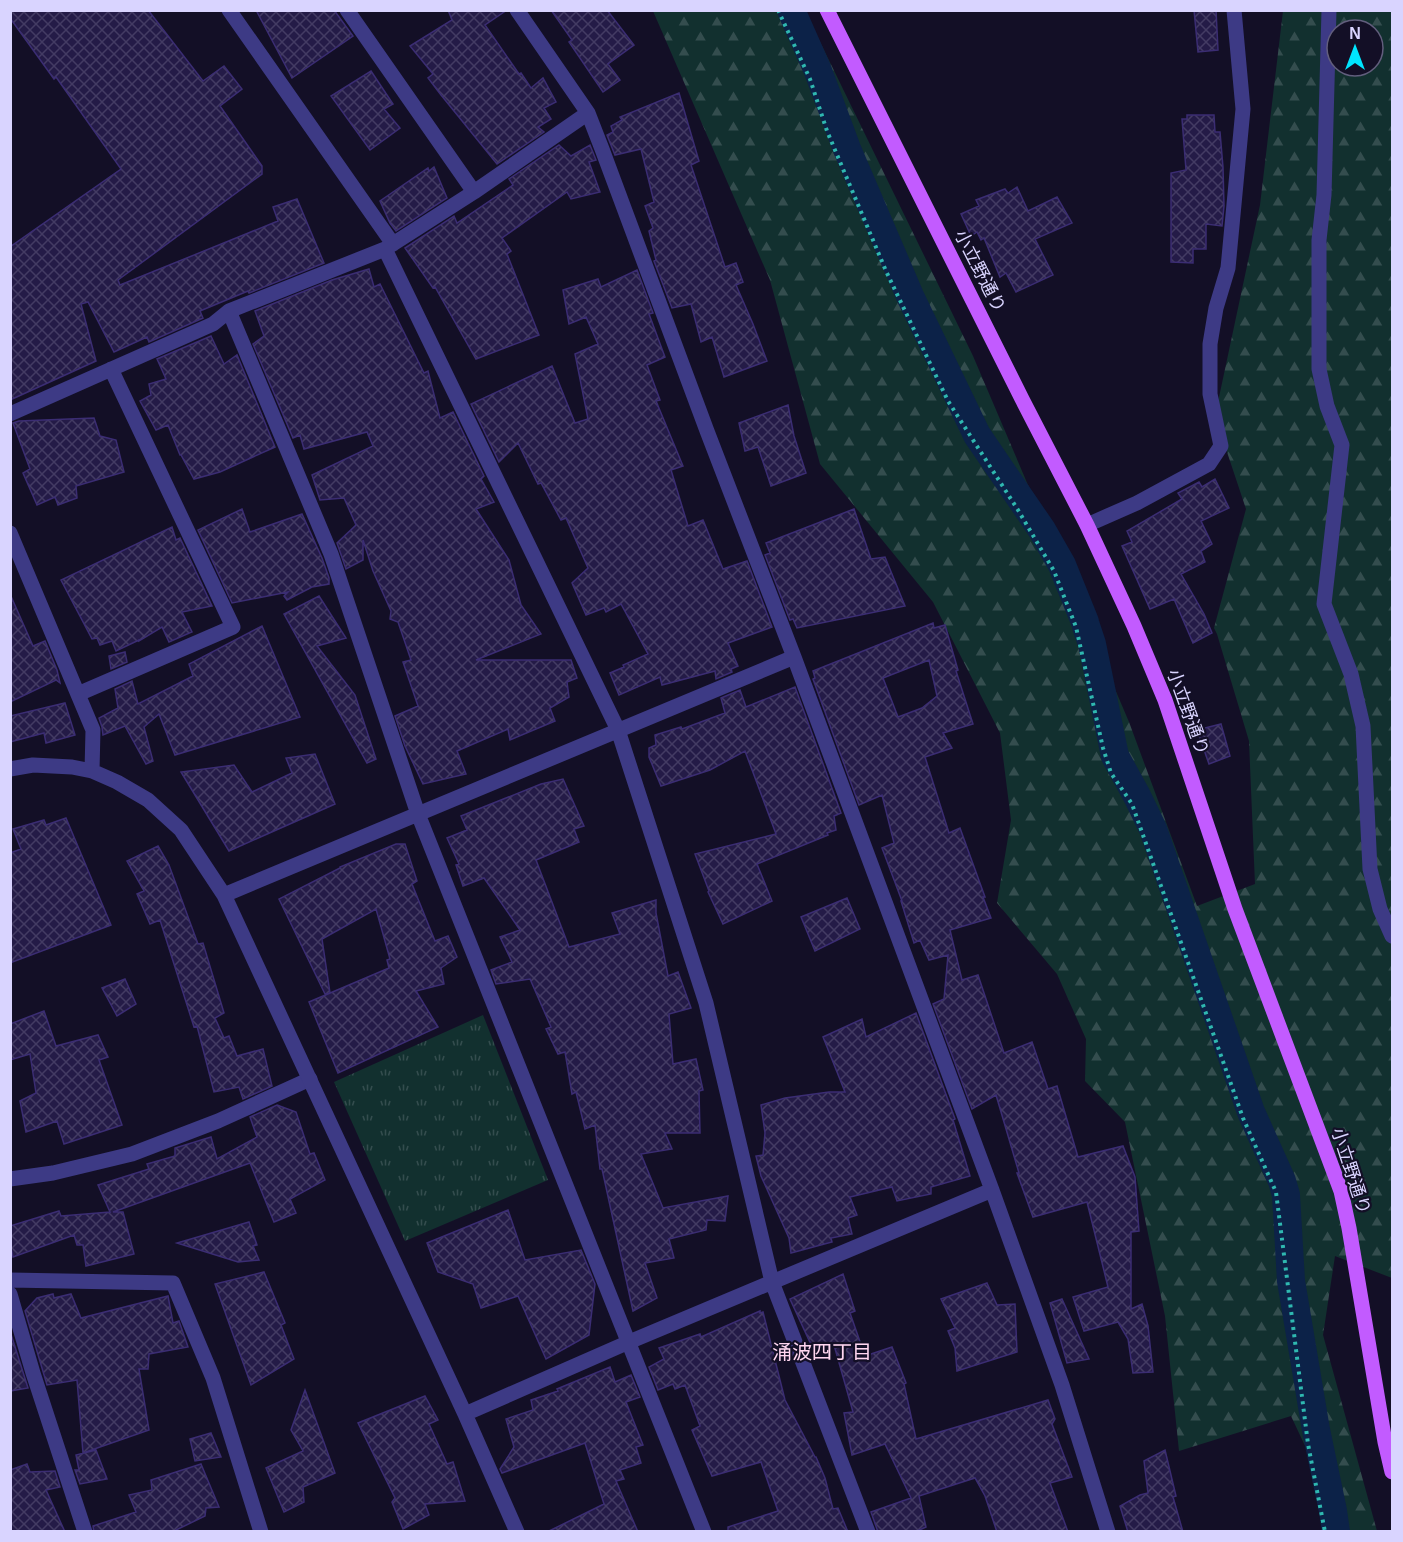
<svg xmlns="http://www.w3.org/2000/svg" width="1403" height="1542" font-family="Arial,'Noto Sans JP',sans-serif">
<defs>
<pattern id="forest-firs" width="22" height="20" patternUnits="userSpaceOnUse" patternTransform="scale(1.5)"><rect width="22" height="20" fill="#12302f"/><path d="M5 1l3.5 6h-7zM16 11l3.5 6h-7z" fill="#344d4e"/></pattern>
<pattern id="park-tufts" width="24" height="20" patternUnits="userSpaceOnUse" patternTransform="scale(1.5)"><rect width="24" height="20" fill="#12302f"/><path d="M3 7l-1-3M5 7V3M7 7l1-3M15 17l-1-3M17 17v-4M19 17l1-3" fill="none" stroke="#344d4e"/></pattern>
<pattern id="building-cross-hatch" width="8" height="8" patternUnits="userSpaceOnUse" patternTransform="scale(1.5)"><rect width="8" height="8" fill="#241b47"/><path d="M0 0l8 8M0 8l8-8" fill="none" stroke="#433b63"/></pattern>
</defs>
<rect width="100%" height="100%" fill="#130f26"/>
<!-- forest -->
<path fill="url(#forest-firs)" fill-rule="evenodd" d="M653,11H805L973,356L1129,722L1197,906L1255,884L1249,741L1217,634L1214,628L1246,509L1215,416L1260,205L1283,11H1392V1278L1335,1256L1323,1335L1377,1531H1345L1291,1416L1179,1451L1165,1316L1125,1122L1085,1081L1086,1039L1057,974L997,903L1011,820L1000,733L933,602L820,464L770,280ZM1337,30H1373V66H1337Z"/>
<!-- park -->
<path fill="url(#park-tufts)" d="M483,1015L548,1180L405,1241L334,1082Z"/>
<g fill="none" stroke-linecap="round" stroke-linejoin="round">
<!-- canal -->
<path stroke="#0c2248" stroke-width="28" d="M791,10L818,71L847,149L910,296L977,435L1042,530L1062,565L1085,622
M1086,626L1092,644L1115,756L1137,796L1153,829L1251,1112L1282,1181L1286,1195L1291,1281L1316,1430L1333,1511L1336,1532"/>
</g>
<!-- building -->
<path fill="url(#building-cross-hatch)" stroke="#3b2d73" stroke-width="1.5" fill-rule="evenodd" d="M10,10H148L203,81L224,66L242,89L220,106L262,166V174L118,280L120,285L278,221L273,207L297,199L324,263L249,293L248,291L200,311L203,318L149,342L147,337L114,352L88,302L81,304L96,361L10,400V247L121,169L56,77L54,79L10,18Z
M256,10H334L353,36L292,78Z
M448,10H507L485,25L519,74L521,73L531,88L543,78L556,102L544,108L551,119L538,127L544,132L497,164L441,95L428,78L433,74L410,46L452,20Z
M551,10H607L634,45L608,64L620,80L603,92L569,42L572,40Z
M1194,10H1216L1218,50L1198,52Z
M371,71L393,104L384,109L400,128L370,150L331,96Z
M679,93L699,161L691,165L725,267L736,263L743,282L736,285L753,324L767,361L724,377L712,337L701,342L691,304L672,308L654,261L656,260L649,231L653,228L645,206L654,202L641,149L615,155L607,135L613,132L611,126L622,120L620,117Z
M1187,115H1214L1215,132H1220L1223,167L1224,206L1222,226L1206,224V249H1193V263L1171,262V173L1186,170L1182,119H1187Z
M559,145L571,156L590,145L596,160L589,162L600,192L571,199L567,192L502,238L511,251L507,254L539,335L476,359L435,287L433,288L405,248L454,216L457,223L513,185L509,179Z
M434,167L447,198L396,231L390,223L380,201L428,168L429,171Z
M1017,187L1028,211L1057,197L1072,223L1035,239L1053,275L1016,292L1006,273L1000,277L984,238L981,240L977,232L971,236L961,214L979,206L976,200L1005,189L1008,193Z
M369,269L374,287L380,284L424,373L428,371L440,418L453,412L484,476L481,479L494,502L476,509L509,560L521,605L541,634L476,660H571L577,678L567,682L569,697L550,708L555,721L510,740L508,729L457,751L466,774L423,784L405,746L395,716L418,706L403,662L411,660L398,622L390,619L391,611L373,571L363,540V560L346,569L337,543L356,525L344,498L320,500L312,475L373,446L367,432L304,449L300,435L293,438L253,344L264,336L255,311L332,280Z
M637,270L653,313L649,314L665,357L647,365L660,400L656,401L683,466L671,470L688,526L703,520L723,569L747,561L772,627L728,643L738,666L731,669L732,672L716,679L715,671L662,685L660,677L619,695L610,673L624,667L623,665L648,654L621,604L606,612L604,608L586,615L572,583L588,568L566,518L561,520L541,483L538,484L518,443L499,462L471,404L552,366L575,423L588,419L575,354L598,344L586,317L569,324L563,290L598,279L601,287Z
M211,336L224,364L237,355L275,447L220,472L194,479L181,455H180L168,425L156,430L140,401L151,395L149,384L166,379L157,359Z
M788,405L794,436L806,473L771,486L758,447L745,451L739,423Z
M94,418L100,436L116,440L124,472L76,486L77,498L58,505L55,497L37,505L23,473L30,469L13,423L19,421Z
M1215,479L1229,508L1201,521L1212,544L1201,551L1205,562L1181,574L1204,614L1212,633L1193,643L1174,599L1150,609L1122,546L1132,542L1127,531L1182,499L1178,493L1199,482L1202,487Z
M242,509L250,532L302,514L322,558L329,578V584L312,587L287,600L284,596L288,592L232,603L198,530Z
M854,509L871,559L885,557L905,606L797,628L793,619L790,620L765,555L770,553L766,543Z
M172,527L176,540L180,538L212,606L182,612L192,632L169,642L162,627L139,641V640L116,651L112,641L100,645L97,638L92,639L61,580Z
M10,594L33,646L45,641L57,670L60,683L56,680L10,702Z
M319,596L346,638L317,646L355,695L376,759L367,763L284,614Z
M933,623L934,628L945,625L958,670L956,671L973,724L943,733L952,748L925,757L949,833L960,828L985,897H983L991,918L950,930L962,980L978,975L1004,1053L1032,1042L1048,1089L1057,1086L1078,1157L1123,1146L1135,1177L1139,1231L1131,1232V1309L1142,1304L1148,1326L1153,1372L1133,1373L1128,1339L1118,1322L1084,1331L1073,1297L1108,1287L1087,1202L1033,1217L1017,1173H1019L996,1095L972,1109L933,1004L944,999L948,955L929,960L920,940L914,943L901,901H902L882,848L894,843L882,795L859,805L813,679L815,678L813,671ZM929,660L937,696L922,708L898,717L883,678Z
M262,626L300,717L175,755L159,714L144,727L153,761L146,764L125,726L103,735L102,727L99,718L118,708L115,689L132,681L138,704L193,676L189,664Z
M125,652L127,662L111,669L109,656Z
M795,687L841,813L834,816L836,830L827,833L828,835L757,864L772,901L723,924L708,892L709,891L695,854L776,834L745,751L710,770L661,786L649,757V748L656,745L655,735L681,727L682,729L725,713L721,698L740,690L746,707Z
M65,703L75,735L46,743L44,733L10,742V716Z
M1221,724L1230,756L1209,764L1197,730Z
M315,754L335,804L229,851L181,772L234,765L252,792L292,773L286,758Z
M563,779L584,826L574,829L579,842L536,860L569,947L620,934L612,913L656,900V913L668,976L678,972L691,1008L669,1014L673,1064L696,1059L703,1090L699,1091L700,1133H665L672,1149L641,1154L663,1208L728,1196L725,1221L707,1220L706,1230L669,1239L674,1258L645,1263L657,1298L633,1311L602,1169H600L595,1125L585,1129L576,1092L572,1094L565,1052L558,1054L546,1029L551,1027L530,979L496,984L491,970L512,962L500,937L520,930L484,878L463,886L456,865L459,864L447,838L467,830L461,816L541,784Z
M66,818L111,925L10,963V853L21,849L13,829L44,820L46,825Z
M396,844H405L417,881L412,884L435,941L448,936L457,957L441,968L444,984L416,991L438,1027L338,1073L309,1002L389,968L387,960L390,959L376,909L322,939L330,993L325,994L279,899L340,868V867Z
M158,846L169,865L198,944L203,943L224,1013L215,1018L224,1038L229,1036L237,1056L263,1049L272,1086L243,1099L239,1087L214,1092L197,1026L194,1027L160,920L150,924L137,894L144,891L127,861Z
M847,898L860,929L815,951L801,917Z
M125,979L136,1004L117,1016L102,988Z
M44,1011L56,1046L98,1035L108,1057L99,1060L122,1125L64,1144L57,1121L26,1132L20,1101L36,1093L30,1054L10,1060V1024Z
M916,1013L955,1119L953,1120L970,1176L931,1187V1194L897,1201L892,1187L850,1197L857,1215L848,1218L852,1234L831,1238L832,1242L791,1253L789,1238L761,1176L756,1156L763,1155L765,1133L761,1105L785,1098L829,1092H845L823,1037L862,1019L866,1037Z
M277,1105L296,1112L310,1154L314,1153L325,1180L290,1199L296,1213L274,1222L250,1163L113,1212H123L134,1254L86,1266L83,1245H77L74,1235L13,1257L10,1244V1226L59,1211L61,1216L110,1212L98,1185L149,1169L147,1164L175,1156V1148L211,1137L217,1159L257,1137L250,1117Z
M508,1210L525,1260L581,1250L595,1284L589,1335L546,1359L518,1296L481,1308L473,1284L438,1272L427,1243Z
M249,1222L257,1245L253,1246L259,1260L238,1262L177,1243Z
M264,1272L285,1323L281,1325L294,1359L251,1385L215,1284Z
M843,1274L855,1311L850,1313L865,1356L892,1347L906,1383L904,1384L916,1439L1048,1400L1055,1419L1052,1424L1072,1477L1050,1483L1068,1532H997L985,1496L975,1478L919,1496L926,1527L915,1532H878L871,1512L911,1498L885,1444L852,1455L844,1413L853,1412L834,1345L814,1351L790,1299Z
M987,1283L997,1305L1015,1304L1017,1352L957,1371L955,1348L948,1331L955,1328L941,1299Z
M53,1294L54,1298L71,1294L81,1318L168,1296L173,1323L179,1321L188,1347L149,1354L148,1369H139L149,1430L83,1453L77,1380L47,1385L25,1311L37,1298Z
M1062,1299L1089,1359L1067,1363L1050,1303Z
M760,1311V1313L763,1312L785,1400L815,1457H816L825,1478L833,1509L838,1508L848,1532H728V1527L778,1511L761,1462L712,1476L692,1430L700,1426L685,1385L675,1389L673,1384L658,1390L649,1367L664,1359L659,1348L700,1334L701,1337Z
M10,1331L28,1388L10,1391Z
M610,1367L615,1382L631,1375L640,1397L626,1402L643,1445L636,1447L641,1463L620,1470L624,1479L616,1481L638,1532H547L604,1504L585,1443L502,1473L500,1469L514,1447L506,1419L533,1410L531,1400L558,1391L557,1389Z
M305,1390L335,1473L303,1487L304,1502L284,1512L266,1468L303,1451L291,1430Z
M425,1396L438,1420L429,1424L447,1464L453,1462L465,1501L425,1504L429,1515L403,1529L392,1502L395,1498L358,1423Z
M211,1433L221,1457L195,1461L190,1439Z
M96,1450L107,1479L80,1484L75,1470H79L76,1455Z
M1165,1450L1176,1496L1173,1497L1183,1532H1128L1120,1506L1140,1495L1148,1493L1144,1461Z
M27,1464L30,1472L55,1471L60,1487L46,1490L65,1532H10V1470Z
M201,1464L219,1507L206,1508L205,1516L172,1532H94L93,1526L136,1512L129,1495L152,1490L151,1480Z"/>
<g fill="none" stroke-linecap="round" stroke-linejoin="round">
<!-- path -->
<path stroke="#2fb8b0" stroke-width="4" stroke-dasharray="3 4.5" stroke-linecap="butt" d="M778,10L810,79L827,131L886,271L948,401L1018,510L1054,571L1076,627L1103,748L1111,773L1132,804L1243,1118L1276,1192L1308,1444L1325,1532"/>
<!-- service -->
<path stroke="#3d3a85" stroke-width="15" d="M10,1179L53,1173L132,1154L218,1121L310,1079"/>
<!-- minor -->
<path stroke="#3d3a85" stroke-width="15" d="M229,10L393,244
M347,10L474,192
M517,10L588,113L602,149L707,431L794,657L992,1190L1062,1385L1108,1532
M1329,10L1324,195L1319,240V369L1327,406L1342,445L1324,604L1351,674L1363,726L1370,869L1380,909L1392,936
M385,249L618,730L706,1003L772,1282L868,1532
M229,311L385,249L474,192L588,113
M10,414L213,324L229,311L331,554L418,814L704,1532
M1087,525L1137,503L1209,464L1221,446L1210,394V344L1216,308L1228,268L1243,109L1234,10
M10,533L93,730L92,771
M78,694L233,627L111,369
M10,769L33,765L72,767L92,771L117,782L148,800L181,830L224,895L465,1414L517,1532
M224,895L794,657
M10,1280L173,1283L213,1378L261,1532
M10,1294L33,1373L85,1532
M465,1414L629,1342L992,1190"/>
<!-- primary -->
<path stroke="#c25bff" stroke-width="15" d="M827,10L1022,399L1087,525L1134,626L1165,700L1235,909L1341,1191L1349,1228L1385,1442L1392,1472"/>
</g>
<g text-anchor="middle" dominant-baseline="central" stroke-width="4.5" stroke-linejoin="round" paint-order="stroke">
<!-- street labels -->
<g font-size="18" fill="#d9d4ff" stroke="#130f26">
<text transform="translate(980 271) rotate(63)">小立野通り</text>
<text transform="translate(1188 712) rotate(70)">小立野通り</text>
<text transform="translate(1351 1171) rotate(72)">小立野通り</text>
</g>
<!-- neighbourhood labels -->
<g font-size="20" fill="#ffd6f0" stroke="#130f26">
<text x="822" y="1352">涌波四丁目</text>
</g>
</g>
<!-- border -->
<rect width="1403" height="1542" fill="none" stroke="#d9d4ff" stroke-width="24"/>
<!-- north arrow -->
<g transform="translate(1355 48)"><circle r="28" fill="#130f26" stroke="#625e7d" stroke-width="1.5"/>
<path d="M0-4.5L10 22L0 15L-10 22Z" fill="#00e5ff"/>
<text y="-9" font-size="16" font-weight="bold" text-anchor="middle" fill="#d9d4ff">N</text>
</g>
</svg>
